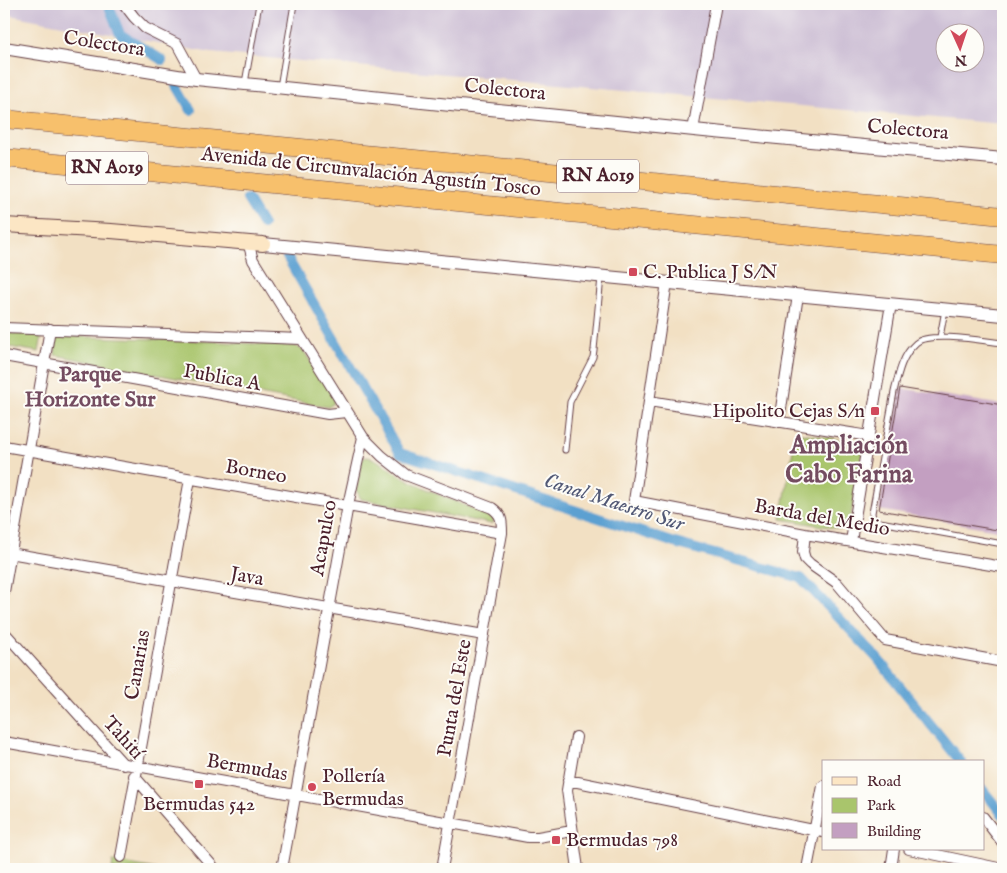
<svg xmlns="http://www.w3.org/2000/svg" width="1007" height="873" font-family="'IM FELL English',serif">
<rect width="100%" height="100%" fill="#fdfcf7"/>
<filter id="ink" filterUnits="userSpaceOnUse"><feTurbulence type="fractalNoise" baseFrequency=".02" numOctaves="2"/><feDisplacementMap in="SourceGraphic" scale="10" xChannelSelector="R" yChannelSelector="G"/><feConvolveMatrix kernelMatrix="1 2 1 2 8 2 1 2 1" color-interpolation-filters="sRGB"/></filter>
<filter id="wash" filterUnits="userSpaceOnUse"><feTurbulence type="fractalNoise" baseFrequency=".0096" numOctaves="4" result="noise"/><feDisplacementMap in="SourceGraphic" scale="20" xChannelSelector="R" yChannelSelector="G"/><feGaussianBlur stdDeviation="1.12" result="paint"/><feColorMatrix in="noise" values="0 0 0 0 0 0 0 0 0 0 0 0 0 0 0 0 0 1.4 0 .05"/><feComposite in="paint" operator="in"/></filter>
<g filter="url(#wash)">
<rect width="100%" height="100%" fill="#f2e0c3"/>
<!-- industrial -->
<path fill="#ccbed4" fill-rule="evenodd" d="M4,4H1003V124L211,53L4,14ZM944,32H974V62H944Z"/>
<!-- green -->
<path fill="#a9c56c" stroke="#7a724c" d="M4,333L42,335L39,352L4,346Z
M57,336L186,340L295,346L303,350L334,398L333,404L328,407L55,355Z
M796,432L855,442L860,445L863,450L849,526L840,529L781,519Z
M365,457C375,457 384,465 393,471C424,490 459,503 493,517L494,521L492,524L361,499L356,490L362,460Z
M113,861L156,869H112Z"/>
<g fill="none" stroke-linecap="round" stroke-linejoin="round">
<!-- canal -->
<path stroke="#5ca0d1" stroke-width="10" d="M108,4L120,34L162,60
M176,84L191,110
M247,199L263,225
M287,257L400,453L675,543L801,578L877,658L961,762
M983,790L1003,815"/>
</g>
<g id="blocks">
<!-- building -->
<path fill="#c39fc1" d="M900,388L1003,405V531L879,510Z"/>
</g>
</g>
<g filter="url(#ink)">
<use href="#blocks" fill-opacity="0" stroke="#633c42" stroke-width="1"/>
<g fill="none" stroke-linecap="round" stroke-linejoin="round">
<!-- service casing -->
<g stroke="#633c42" stroke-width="7">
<path id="service" d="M245,83L259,4
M280,87L294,4
M940,337L945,310
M1003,343C985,341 928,331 916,343C902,355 898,375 894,392L872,513L873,518L880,522L1003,544
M565,450L570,402L593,357L594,350L601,277"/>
</g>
<!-- minor casing -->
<g stroke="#633c42" stroke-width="12">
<path id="minor" d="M124,4L134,17L145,28L177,44L196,79
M693,130L716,4
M248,242L253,260L363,437L382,456L406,475L492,508C502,515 502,521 502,533L442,869
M667,282L634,501L805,534L1003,567
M4,328L301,339
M4,356L328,414L346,412
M649,401L869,436
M779,422L798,295
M4,446L502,533
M805,534L803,552L805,559L810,564L837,583L885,640L1003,662
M851,541L891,304
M4,552L484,635
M4,592L50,329
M4,632L124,765
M576,737L567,790L578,869
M4,742L528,837H538L572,831
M134,776L215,869
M568,780L823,832
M983,817L1003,843
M909,849L1003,869
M121,857L190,479
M282,869L348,505L363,437
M807,869L823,786
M891,869L894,849"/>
</g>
<!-- tertiary casing -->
<g stroke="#633c42" stroke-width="14">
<path id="tertiary" d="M4,48L196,79L704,131L1003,159
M263,244L1003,315"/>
</g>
<!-- secondary casing -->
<g stroke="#633c42" stroke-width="16">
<path id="secondary" d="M4,225L111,231L263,244"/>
</g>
<!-- motorway casing -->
<g stroke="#633c42" stroke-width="19">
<path id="motorway" d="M4,119L1003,216
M4,158L1003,255"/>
</g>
<!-- service -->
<use href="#service" stroke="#fff" stroke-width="5"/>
<!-- minor -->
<use href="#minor" stroke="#fff" stroke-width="10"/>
<!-- tertiary -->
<use href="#tertiary" stroke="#fff" stroke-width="12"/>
<!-- secondary -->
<use href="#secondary" stroke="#fce6c4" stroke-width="14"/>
<!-- motorway -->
<use href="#motorway" stroke="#f7c06c" stroke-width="18"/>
</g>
</g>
<!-- markers -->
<g fill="#d1495b" stroke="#fdfcf7" stroke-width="2">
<rect x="628" y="267" width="10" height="10" rx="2.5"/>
<rect x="870" y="406" width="10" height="10" rx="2.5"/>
<rect x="194" y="779" width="10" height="10" rx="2.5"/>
<circle cx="312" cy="787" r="5"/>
<rect x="551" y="835" width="10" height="10" rx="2.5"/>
</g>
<g text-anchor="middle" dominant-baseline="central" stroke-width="4" stroke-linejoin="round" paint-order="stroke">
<!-- shield labels -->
<g fill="#fdfcf7" stroke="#806168" stroke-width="1">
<rect x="66" y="151.5" width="82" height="33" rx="4"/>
<rect x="557" y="159.5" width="82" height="33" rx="4"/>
</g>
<g font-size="19" font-weight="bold" fill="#4a1f2b">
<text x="107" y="168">RN A019</text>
<text x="598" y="176">RN A019</text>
</g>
<!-- street labels -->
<g font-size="20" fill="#4a1f2b" stroke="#fdfcf7">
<text transform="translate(104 44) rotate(9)">Colectora</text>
<text transform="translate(505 90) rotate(6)">Colectora</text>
<text transform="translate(908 130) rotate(5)">Colectora</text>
<text transform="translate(371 172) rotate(6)">Avenida de Circunvalación Agustín Tosco</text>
<text transform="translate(222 378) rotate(10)">Publica A</text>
<text transform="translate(256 472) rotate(10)">Borneo</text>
<text transform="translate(822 518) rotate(10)">Barda del Medio</text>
<text transform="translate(324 538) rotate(-80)">Acapulco</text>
<text transform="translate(247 577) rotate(10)">Java</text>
<text transform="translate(138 665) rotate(-80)">Canarias</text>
<text transform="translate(455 698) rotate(-80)">Punta del Este</text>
<text transform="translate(123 738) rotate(48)">Tahití</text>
<text transform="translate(247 768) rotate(10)">Bermudas</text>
</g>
<!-- poi labels -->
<g font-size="20" fill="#4a1f2b" stroke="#fdfcf7" text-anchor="start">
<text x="643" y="272">C. Publica J S/N</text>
<text x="865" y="411" text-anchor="end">Hipolito Cejas S/n</text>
<text x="322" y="776">Pollería<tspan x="322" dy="23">Bermudas</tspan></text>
<text x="199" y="804" text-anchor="middle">Bermudas 542</text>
<text x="566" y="840">Bermudas 798</text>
</g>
<!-- water labels -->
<g font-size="21" font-style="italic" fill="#525976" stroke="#fdfcf7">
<text transform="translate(614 503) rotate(18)">Canal Maestro Sur</text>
</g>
<!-- quarter labels -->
<g font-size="22" font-weight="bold" fill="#744c60" stroke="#fdfcf7">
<text x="90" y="375">Parque<tspan x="90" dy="25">Horizonte Sur</tspan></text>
</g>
<!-- district labels -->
<g font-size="25" font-weight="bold" fill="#744c60" stroke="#fdfcf7">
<text x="849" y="446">Ampliación<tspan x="849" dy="29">Cabo Farina</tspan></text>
</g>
</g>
<!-- margin -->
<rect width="1007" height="873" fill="none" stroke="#fdfcf7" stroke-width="20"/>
<!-- legend -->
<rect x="822" y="760" width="162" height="90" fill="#fdfcf7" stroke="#b5a4a5"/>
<rect x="832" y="777" width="25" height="8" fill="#fce6c4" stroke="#b5a4a5"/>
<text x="867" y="786" font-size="15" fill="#4a1f2b">Road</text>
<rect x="832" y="798" width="25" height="15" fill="#a9c56c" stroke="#b5a4a5"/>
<text x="867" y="810" font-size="15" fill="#4a1f2b">Park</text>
<rect x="832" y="823" width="25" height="15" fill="#c39fc1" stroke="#b5a4a5"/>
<text x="867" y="836" font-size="15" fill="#4a1f2b">Building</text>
<!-- north arrow -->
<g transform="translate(960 48) rotate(177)"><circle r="24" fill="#fdfcf7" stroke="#b5a4a5"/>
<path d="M0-4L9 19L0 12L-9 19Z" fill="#d1495b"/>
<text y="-8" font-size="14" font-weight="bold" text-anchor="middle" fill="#4a1f2b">N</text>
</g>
</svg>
